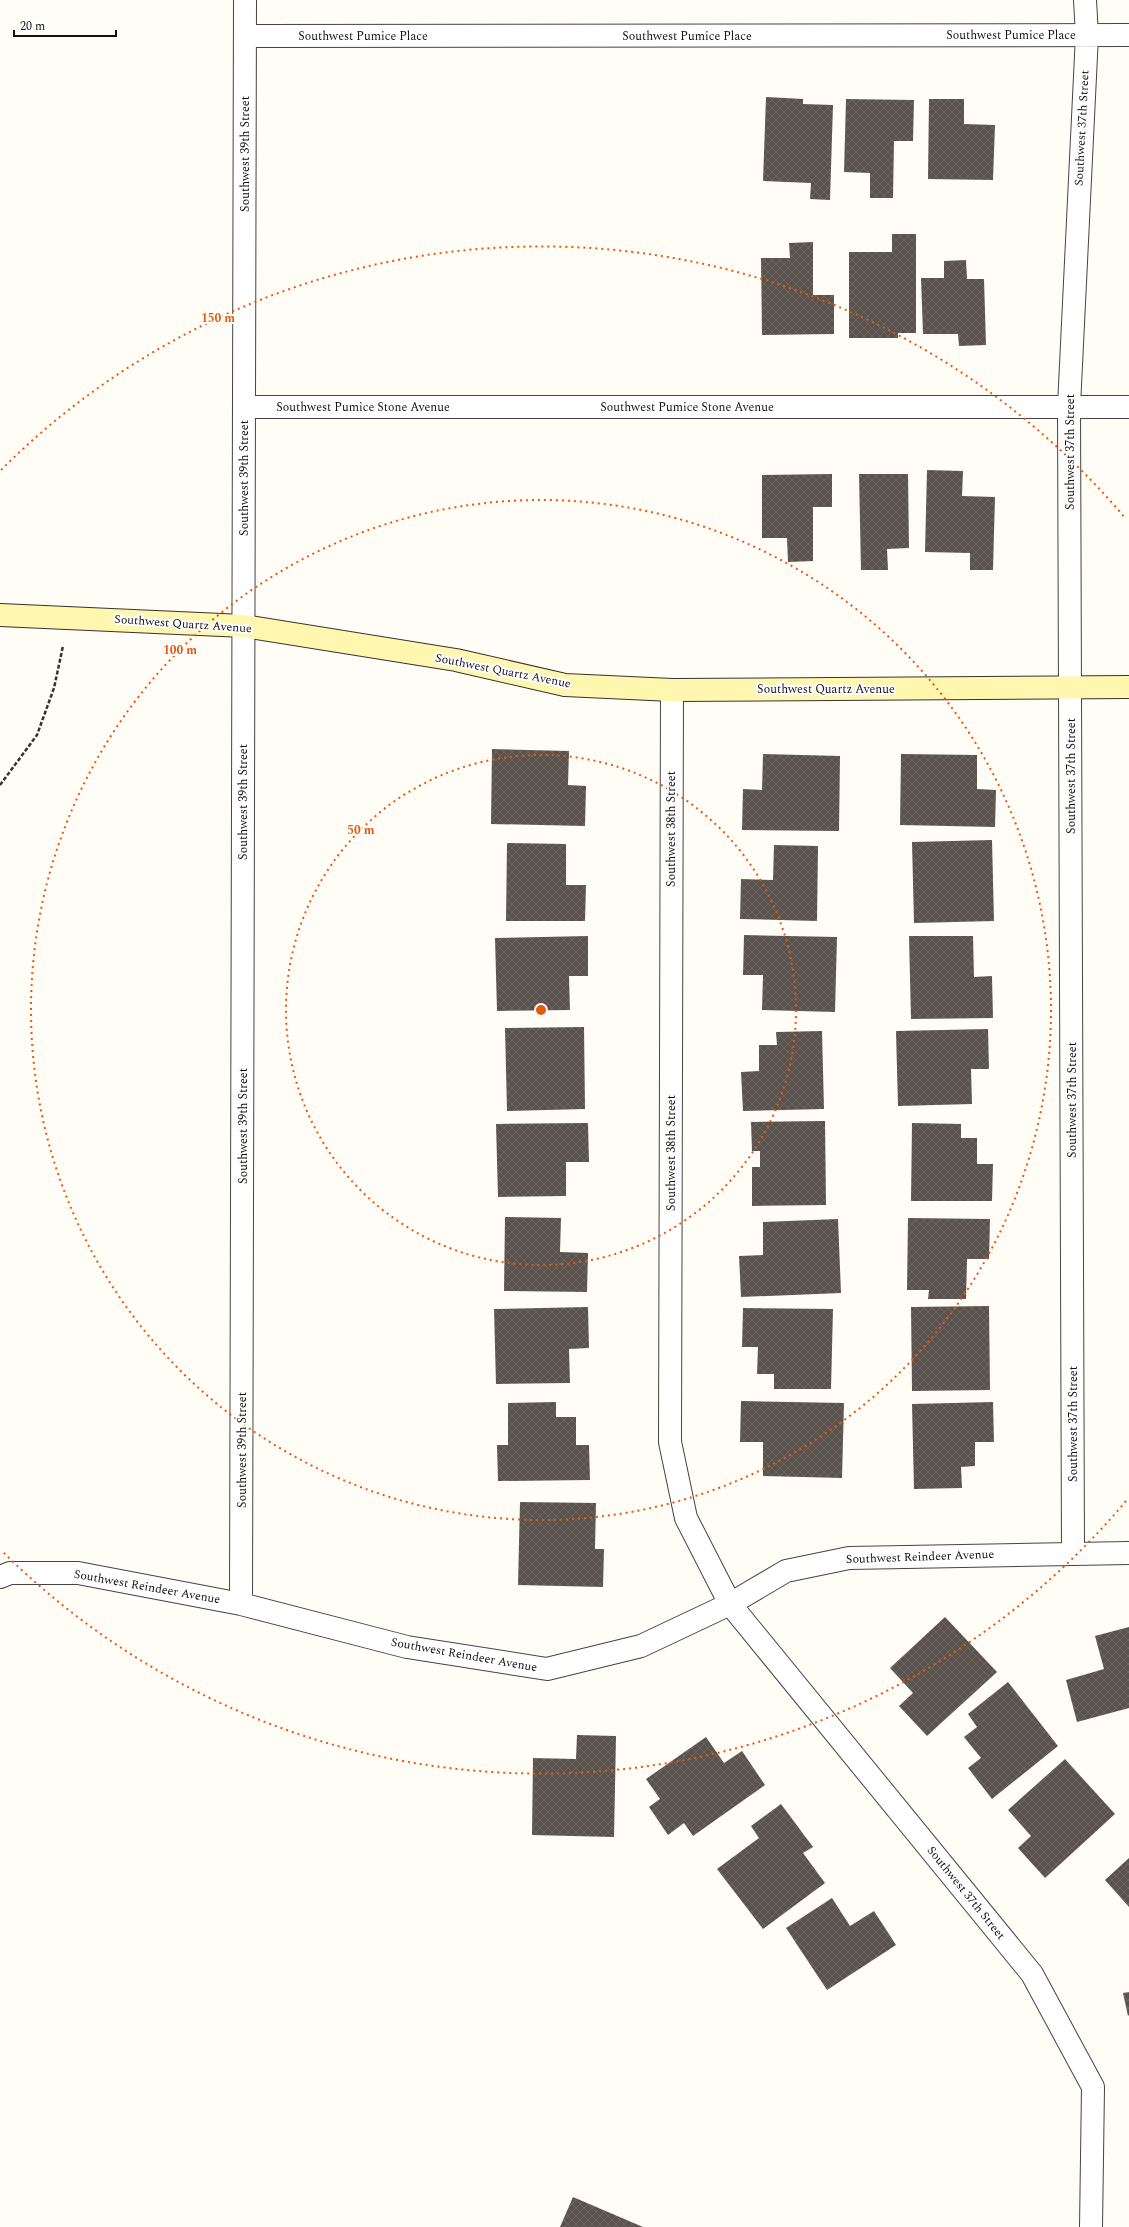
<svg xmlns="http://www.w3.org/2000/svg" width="1129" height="2227" font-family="Spectral,serif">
<defs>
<pattern id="building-cross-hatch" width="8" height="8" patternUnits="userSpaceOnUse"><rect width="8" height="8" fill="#5a524d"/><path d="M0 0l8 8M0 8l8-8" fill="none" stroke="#6d6662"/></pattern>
</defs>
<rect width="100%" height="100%" fill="#fffdf5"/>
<!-- building -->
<path fill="url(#building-cross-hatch)" d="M766,97L803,99V104L833,105L830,200L810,199L811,183L763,181Z
M846,99L914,100L913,141H894L893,198H870V173L844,172Z
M929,99H964V124L995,125L993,180L928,179Z
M892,234H916V333H898V338H849V252H892Z
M813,242V295H834V334L762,335L761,258H790L789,243Z
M966,260L967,279H984L986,345L959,346L958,334H923L921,278H944V261Z
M927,470L963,471L962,496L995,497L993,570H970V553L925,552Z
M832,474V507H813V561L788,562L787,538H762V475Z
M859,474H908L909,548L887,549L888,570H861Z
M492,749L569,751L568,785L586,786L585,826L491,824Z
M763,754L840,756L839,831L742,830L743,789L762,790Z
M901,754L977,755V789L996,790L995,827L900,825Z
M992,840L994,921L914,923L912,842Z
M507,843L566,844V885H586L585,921H506Z
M774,845L818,846L817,921L740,919L741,879L773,880Z
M744,935L837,937L835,1012L762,1010L763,975H743Z
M588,936V976H569L570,1010L497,1011L495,938Z
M909,936H973L974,977L992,976L993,1018L911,1019Z
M584,1027L585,1109L507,1111L505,1028Z
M988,1029L989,1069H971L972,1104L898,1106L896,1031Z
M822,1031L824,1109L743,1111L741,1072L759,1071V1045H777L776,1032Z
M825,1121L826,1205L752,1206V1167H760V1151H752L751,1122Z
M588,1123L589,1162H566V1196L498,1197L496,1124Z
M912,1123L961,1124V1138H977V1164H993L992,1201H911Z
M505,1217L561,1218L560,1252L588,1253L587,1292L504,1291Z
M908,1218L990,1219L989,1259H967L966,1299H928L929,1290H907Z
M838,1219L841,1293L741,1297L739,1256L763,1255V1222Z
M989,1306L990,1390L912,1391L911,1307Z
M588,1307L589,1348L569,1349L570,1383L496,1384L494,1309Z
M743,1308L833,1309L831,1389H774V1374H757L758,1347H742Z
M741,1401L844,1403L842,1478L763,1476V1442H740Z
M556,1402V1417H576V1445H589L590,1480L498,1481L497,1445H508V1403Z
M993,1402L994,1442H975V1466L961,1467L962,1488L914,1489L912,1404Z
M520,1502L596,1503L595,1549H604L603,1587L518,1585Z
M945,1617L997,1672L927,1736L899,1706L913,1693L890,1668Z
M1129,1627V1708L1077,1722L1066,1680L1104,1669L1095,1636Z
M1008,1682L1058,1746L992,1799L968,1768L981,1758L964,1737L977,1727L968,1714Z
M577,1735L616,1736L614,1837L532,1835L533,1758L576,1759Z
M706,1737L724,1763L742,1751L765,1785L693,1836L684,1823L668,1835L649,1807L660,1799L646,1779Z
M1065,1759L1115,1814L1045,1878L1018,1848L1031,1836L1008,1810Z
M781,1804L813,1847L803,1853L825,1883L763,1929L717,1869L759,1838L751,1826Z
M1129,1858V1907L1105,1880Z
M832,1898L850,1926L874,1911L896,1945L827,1990L786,1928Z
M1129,1992V2015L1128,2016L1123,1993Z
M573,2197L643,2227H560Z"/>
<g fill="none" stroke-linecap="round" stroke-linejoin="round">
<!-- street casing -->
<g stroke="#444" stroke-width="24">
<path id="street" d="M245,36L1129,35
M244,407H1129
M672,690L670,1442L686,1518L730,1604L1032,1974L1093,2087L1091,2227
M1073,1553L1069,406L1087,35L1085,0
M0,1577L10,1573H78L241,1604L407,1647L547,1669L641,1646L730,1604L786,1571L849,1558L1129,1553
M241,1604L245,0"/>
</g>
<!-- secondary casing -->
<g stroke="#333" stroke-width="24">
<path id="secondary" d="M0,615L244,626L456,660L565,685L672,690L1129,687"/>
</g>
<!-- path -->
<path stroke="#333" stroke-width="2.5" stroke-dasharray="4 2" stroke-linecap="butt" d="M0,785L37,735L54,688L63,646"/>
<!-- street -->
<use href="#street" stroke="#fff" stroke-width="22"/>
<!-- secondary -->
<use href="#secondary" stroke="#fff6b0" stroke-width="22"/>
</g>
<!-- distance rings -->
<g fill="none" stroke="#e8590c" stroke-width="2" stroke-dasharray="2 4">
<circle cx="541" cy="1010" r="255"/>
<circle cx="541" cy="1010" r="510"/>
<path d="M1126 1501A764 764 0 0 1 1 1550M1 470A764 764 0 0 1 1126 519"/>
</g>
<g text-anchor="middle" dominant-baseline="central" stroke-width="4" stroke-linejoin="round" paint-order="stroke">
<!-- street labels -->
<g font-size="12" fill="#111" stroke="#fff">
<text x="1011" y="35">Southwest Pumice Place</text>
<text x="363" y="36">Southwest Pumice Place</text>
<text x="687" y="36">Southwest Pumice Place</text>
<text transform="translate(1082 128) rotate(-87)">Southwest 37th Street</text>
<text transform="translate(245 154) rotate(-90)">Southwest 39th Street</text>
<text x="363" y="407">Southwest Pumice Stone Avenue</text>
<text x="687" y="407">Southwest Pumice Stone Avenue</text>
<text transform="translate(1070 452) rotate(-90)">Southwest 37th Street</text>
<text transform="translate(244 478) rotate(-90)">Southwest 39th Street</text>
<text transform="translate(183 624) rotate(4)">Southwest Quartz Avenue</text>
<text transform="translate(503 671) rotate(11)">Southwest Quartz Avenue</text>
<text x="826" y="689">Southwest Quartz Avenue</text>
<text transform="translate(1071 776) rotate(-90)">Southwest 37th Street</text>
<text transform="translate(243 802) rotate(-90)">Southwest 39th Street</text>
<text transform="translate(671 829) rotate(-90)">Southwest 38th Street</text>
<text transform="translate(1072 1100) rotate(-90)">Southwest 37th Street</text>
<text transform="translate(243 1126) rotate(-90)">Southwest 39th Street</text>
<text transform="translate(671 1153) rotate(-90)">Southwest 38th Street</text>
<text transform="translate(1073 1424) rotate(-90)">Southwest 37th Street</text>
<text transform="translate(242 1450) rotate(-90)">Southwest 39th Street</text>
<text transform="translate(920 1557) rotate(-2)">Southwest Reindeer Avenue</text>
<text transform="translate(147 1587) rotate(10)">Southwest Reindeer Avenue</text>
<text transform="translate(464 1655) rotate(10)">Southwest Reindeer Avenue</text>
<text transform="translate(966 1893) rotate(51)">Southwest 37th Street</text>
</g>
</g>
<circle cx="541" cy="1010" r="6" fill="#e8590c" stroke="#fff" stroke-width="2"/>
<g font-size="12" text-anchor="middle" font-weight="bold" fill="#e8590c" stroke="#fff" stroke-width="4" stroke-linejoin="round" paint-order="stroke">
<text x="218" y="322">150 m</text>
<text x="180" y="654">100 m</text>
<text x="361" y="834">50 m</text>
</g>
<!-- scale -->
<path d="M14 30v6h102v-6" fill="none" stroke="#111111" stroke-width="2"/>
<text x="20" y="30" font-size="12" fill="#111111" stroke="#ffffff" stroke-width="3" paint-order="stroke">20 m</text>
</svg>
